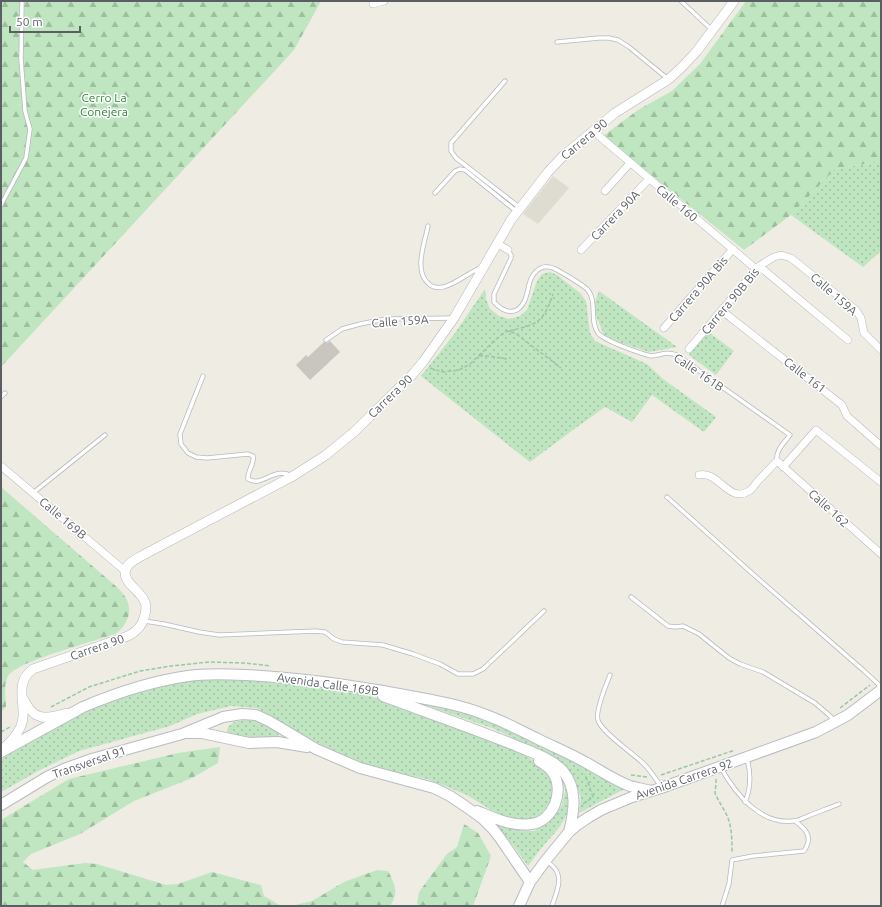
<svg xmlns="http://www.w3.org/2000/svg" width="882" height="907" font-family="Ubuntu,sans-serif">
<defs>
<pattern id="grass-dots" width="8" height="8" patternUnits="userSpaceOnUse"><rect width="8" height="8" fill="#bfe6c1"/><path d="M2 2h.1M6 6h.1" fill="none" stroke="#9ebea0" stroke-width="1.8" stroke-linecap="round"/></pattern>
<pattern id="forest-firs" width="22" height="20" patternUnits="userSpaceOnUse"><rect width="22" height="20" fill="#bfe6c1"/><path d="M5 1l3.5 6h-7zM16 11l3.5 6h-7z" fill="#9ebea0"/></pattern>
</defs>
<rect width="100%" height="100%" fill="#eeece3"/>
<!-- education -->
<path fill="#dedbd1" d="M553,176L569,188L538,224L523,214Z"/>
<!-- grass -->
<path fill="url(#grass-dots)" d="M881,161V251L863,267L791,215L835,169Z
M550,272L557,275L580,293L586,301L590,333L595,341L647,364L663,379L716,417L704,432L652,395L632,422L605,407L573,430L530,462L421,376L455,333L485,289L486,299L490,309L499,316L509,319L520,316L527,310L537,281L542,274Z
M599,291L677,347L649,352L619,342L604,335L593,308Z
M707,331L734,351L716,375L689,355Z
M176,679H287L344,690L386,700L502,745L523,754L536,762L547,771L553,785V799L546,812L536,818L520,821L506,817L491,810L467,795L427,779L373,767L324,746L289,727L257,708L231,706L197,714L170,726L79,751L42,769L1,792V759L63,720L124,693Z
M416,702L455,710L489,721L630,786L579,813L581,798L575,781L560,762L535,748L492,728Z
M248,719H256L277,731L279,736C265,741 244,738 229,735L227,731L228,727L234,722Z
M562,776C566,784 570,791 570,800C570,818 554,834 543,846C538,852 533,859 528,866L513,845L493,823L514,830L534,831L549,823L562,805L565,790Z"/>
<!-- forest -->
<path fill="url(#forest-firs)" d="M1,1H321L294,50L1,367Z
M746,1H881V161L835,169L791,215L744,250L603,136L638,110L672,91L700,64Z
M1,487L118,588C133,603 133,618 117,633C97,641 17,661 8,676C3,685 6,697 6,707L1,712Z
M220,747L218,763L192,778L134,801L80,834L31,854L23,862L33,870L85,863L97,864L166,885L178,884L212,872L261,885L264,896L281,906H1V820L69,779L178,753Z
M464,824L478,833L491,856L473,906H419L417,903L419,892L447,854L457,847Z
M377,870L388,871C395,884 399,893 390,906H291L312,901L344,882Z"/>
<!-- building -->
<path fill="#c9c6c0" d="M330,341L340,352L310,380L296,365L306,355L308,357L324,342L327,343Z"/>
<g fill="none" stroke-linecap="round" stroke-linejoin="round">
<!-- service casing -->
<g stroke="#b6b9bd" stroke-width="5">
<path id="service" d="M681,1L712,30
M557,42L599,38H609L618,40L629,47L668,79
M505,81L451,143V151L456,158L519,207
M435,193L455,171L460,169L465,170L516,211
M1,205L26,158L30,129L25,111L21,59L22,1
M428,226C425,242 413,271 429,284C434,289 443,288 449,285C461,280 470,272 482,267
M508,250L511,255V258L494,294V302C503,312 516,317 524,302C530,290 527,275 541,268C547,265 554,268 559,271C566,275 581,284 587,289C598,301 589,321 598,333C605,341 639,353 651,356C662,355 665,351 677,355L790,435C784,443 775,451 777,461
M326,340L342,329L360,324L386,319L453,318
M203,376L180,434L181,444L188,453L196,457L207,458L248,454L253,456C255,464 247,471 248,479C262,488 274,466 292,476
M1,397L5,393
M33,493L105,435
M667,497L754,575L863,670L875,681L881,687
M631,597L668,626L675,627L683,626L699,634L729,658L740,664L763,672L815,703L829,715L835,721
M144,621L164,624L199,632L219,635L316,631L325,632L334,639L342,642L383,645L413,654L440,664L458,674H473L483,669L544,611
M610,675C606,685 595,711 598,720C600,731 635,755 644,764C651,771 656,779 661,787
M721,768C735,793 760,825 793,821C798,821 803,818 808,816C818,812 829,808 839,804
M745,802C751,788 751,773 747,759
M546,860C550,864 555,867 557,872C562,882 555,896 552,906
M722,906L729,884L732,860L753,856L804,851C813,837 807,830 795,821"/>
</g>
<!-- minor casing -->
<g stroke="#b6b9bd" stroke-width="8">
<path id="minor" d="M373,4L384,1
M599,136L756,269
M605,191L630,163
M498,244L508,250
M581,250L649,179
M759,266L848,340
M721,310L842,405L847,416L881,446
M664,328L733,249
M689,349L759,266L774,257L781,255L791,258L856,310L861,318L864,333L881,350
M1,466L125,571
M783,467L816,430L881,482
M699,475C718,470 729,504 749,491C752,489 755,485 757,482C764,475 770,468 777,461L881,554"/>
</g>
<!-- tertiary casing -->
<g stroke="#b6b9bd" stroke-width="10">
<path id="tertiary" d="M23,698C34,722 45,719 67,713
M2,750C8,744 16,737 20,728C30,709 11,685 33,669L128,636C136,632 142,626 144,618C146,612 147,605 144,600C139,590 121,581 126,569C129,561 139,558 145,554L293,476L326,455L354,432L412,375L423,362L454,318L511,220L548,172L563,156L615,113L669,79L682,67L697,51L734,1"/>
</g>
<!-- secondary casing -->
<g stroke="#b9bcc2" stroke-width="12">
<path id="secondary" d="M383,696C426,712 469,727 512,744C528,751 551,758 563,771C578,789 574,812 569,832
M188,733H202L249,743L277,742L307,747
M1,752L83,707C116,693 153,681 188,676C207,673 226,674 245,675C292,677 337,683 383,691C418,698 453,702 486,715C503,721 519,730 536,738C552,746 569,753 585,762C600,770 614,780 630,786C637,788 644,789 651,791
M1,805L47,777L64,769L92,759L182,734L223,717L242,714L256,715L269,721L316,749L360,768L434,788L450,796L465,806L483,819L493,829L500,838L530,882
M477,811C494,818 513,827 531,824C553,822 565,791 553,773C550,768 544,764 539,761
M519,906L530,882L546,860L569,832L577,825L589,817L601,810L632,797L661,788L816,732L848,715L881,690"/>
</g>
<!-- path -->
<path stroke="#98c7a7" stroke-width="1.5" stroke-dasharray="4 2" stroke-linecap="butt" d="M509,331C538,324 543,323 553,294
M479,356H488L507,359
M430,368L442,372L459,370L470,364L496,339L507,331L515,333L561,368
M51,707L89,687L140,671L171,666L209,662L245,663L271,666
M840,708L870,685
M1,732L10,727
M631,775L647,777
M661,775L735,750
M716,779V784L715,793C719,803 726,811 729,821C732,831 732,843 732,853
M583,804L593,797L585,774"/>
<!-- service -->
<use href="#service" stroke="#fff" stroke-width="3.5"/>
<!-- minor -->
<use href="#minor" stroke="#fff" stroke-width="7"/>
<!-- tertiary -->
<use href="#tertiary" stroke="#fff" stroke-width="9"/>
<!-- secondary -->
<use href="#secondary" stroke="#fff" stroke-width="10"/>
</g>
<g text-anchor="middle" dominant-baseline="central" stroke-width="3" stroke-linejoin="round" paint-order="stroke">
<!-- park labels -->
<g font-size="12" fill="#33833b" stroke="#fff">
<text x="104" y="97">Cerro La<tspan x="104" dy="14">Conejera</tspan></text>
</g>
<!-- street labels -->
<g font-size="12" fill="#5b5f64" stroke="#fff">
<text transform="translate(584 139) rotate(-40)">Carrera 90</text>
<text transform="translate(677 203) rotate(40)">Calle 160</text>
<text transform="translate(615 215) rotate(-46)">Carrera 90A</text>
<text transform="translate(698 289) rotate(-49)">Carrera 90A Bis</text>
<text transform="translate(834 294) rotate(41)">Calle 159A</text>
<text transform="translate(730 301) rotate(-50)">Carrera 90B Bis</text>
<text transform="translate(400 321) rotate(-4)">Calle 159A</text>
<text transform="translate(699 372) rotate(34)">Calle 161B</text>
<text transform="translate(805 375) rotate(38)">Calle 161</text>
<text transform="translate(390 396) rotate(-44)">Carrera 90</text>
<text transform="translate(829 508) rotate(42)">Calle 162</text>
<text transform="translate(63 518) rotate(40)">Calle 169B</text>
<text transform="translate(97 647) rotate(-19)">Carrera 90</text>
<text transform="translate(328 684) rotate(8)">Avenida Calle 169B</text>
<text transform="translate(89 762) rotate(-19)">Transversal 91</text>
<text transform="translate(684 779) rotate(-19)">Avenida Carrera 92</text>
</g>
</g>
<!-- border -->
<rect width="882" height="907" fill="none" stroke="#5b5f64" stroke-width="4"/>
<!-- scale -->
<path d="M10 26v6h70v-6" fill="none" stroke="#5b5f64" stroke-width="2"/>
<text x="16" y="26" font-size="12" fill="#5b5f64" stroke="#ffffff" stroke-width="3" paint-order="stroke">50 m</text>
</svg>
